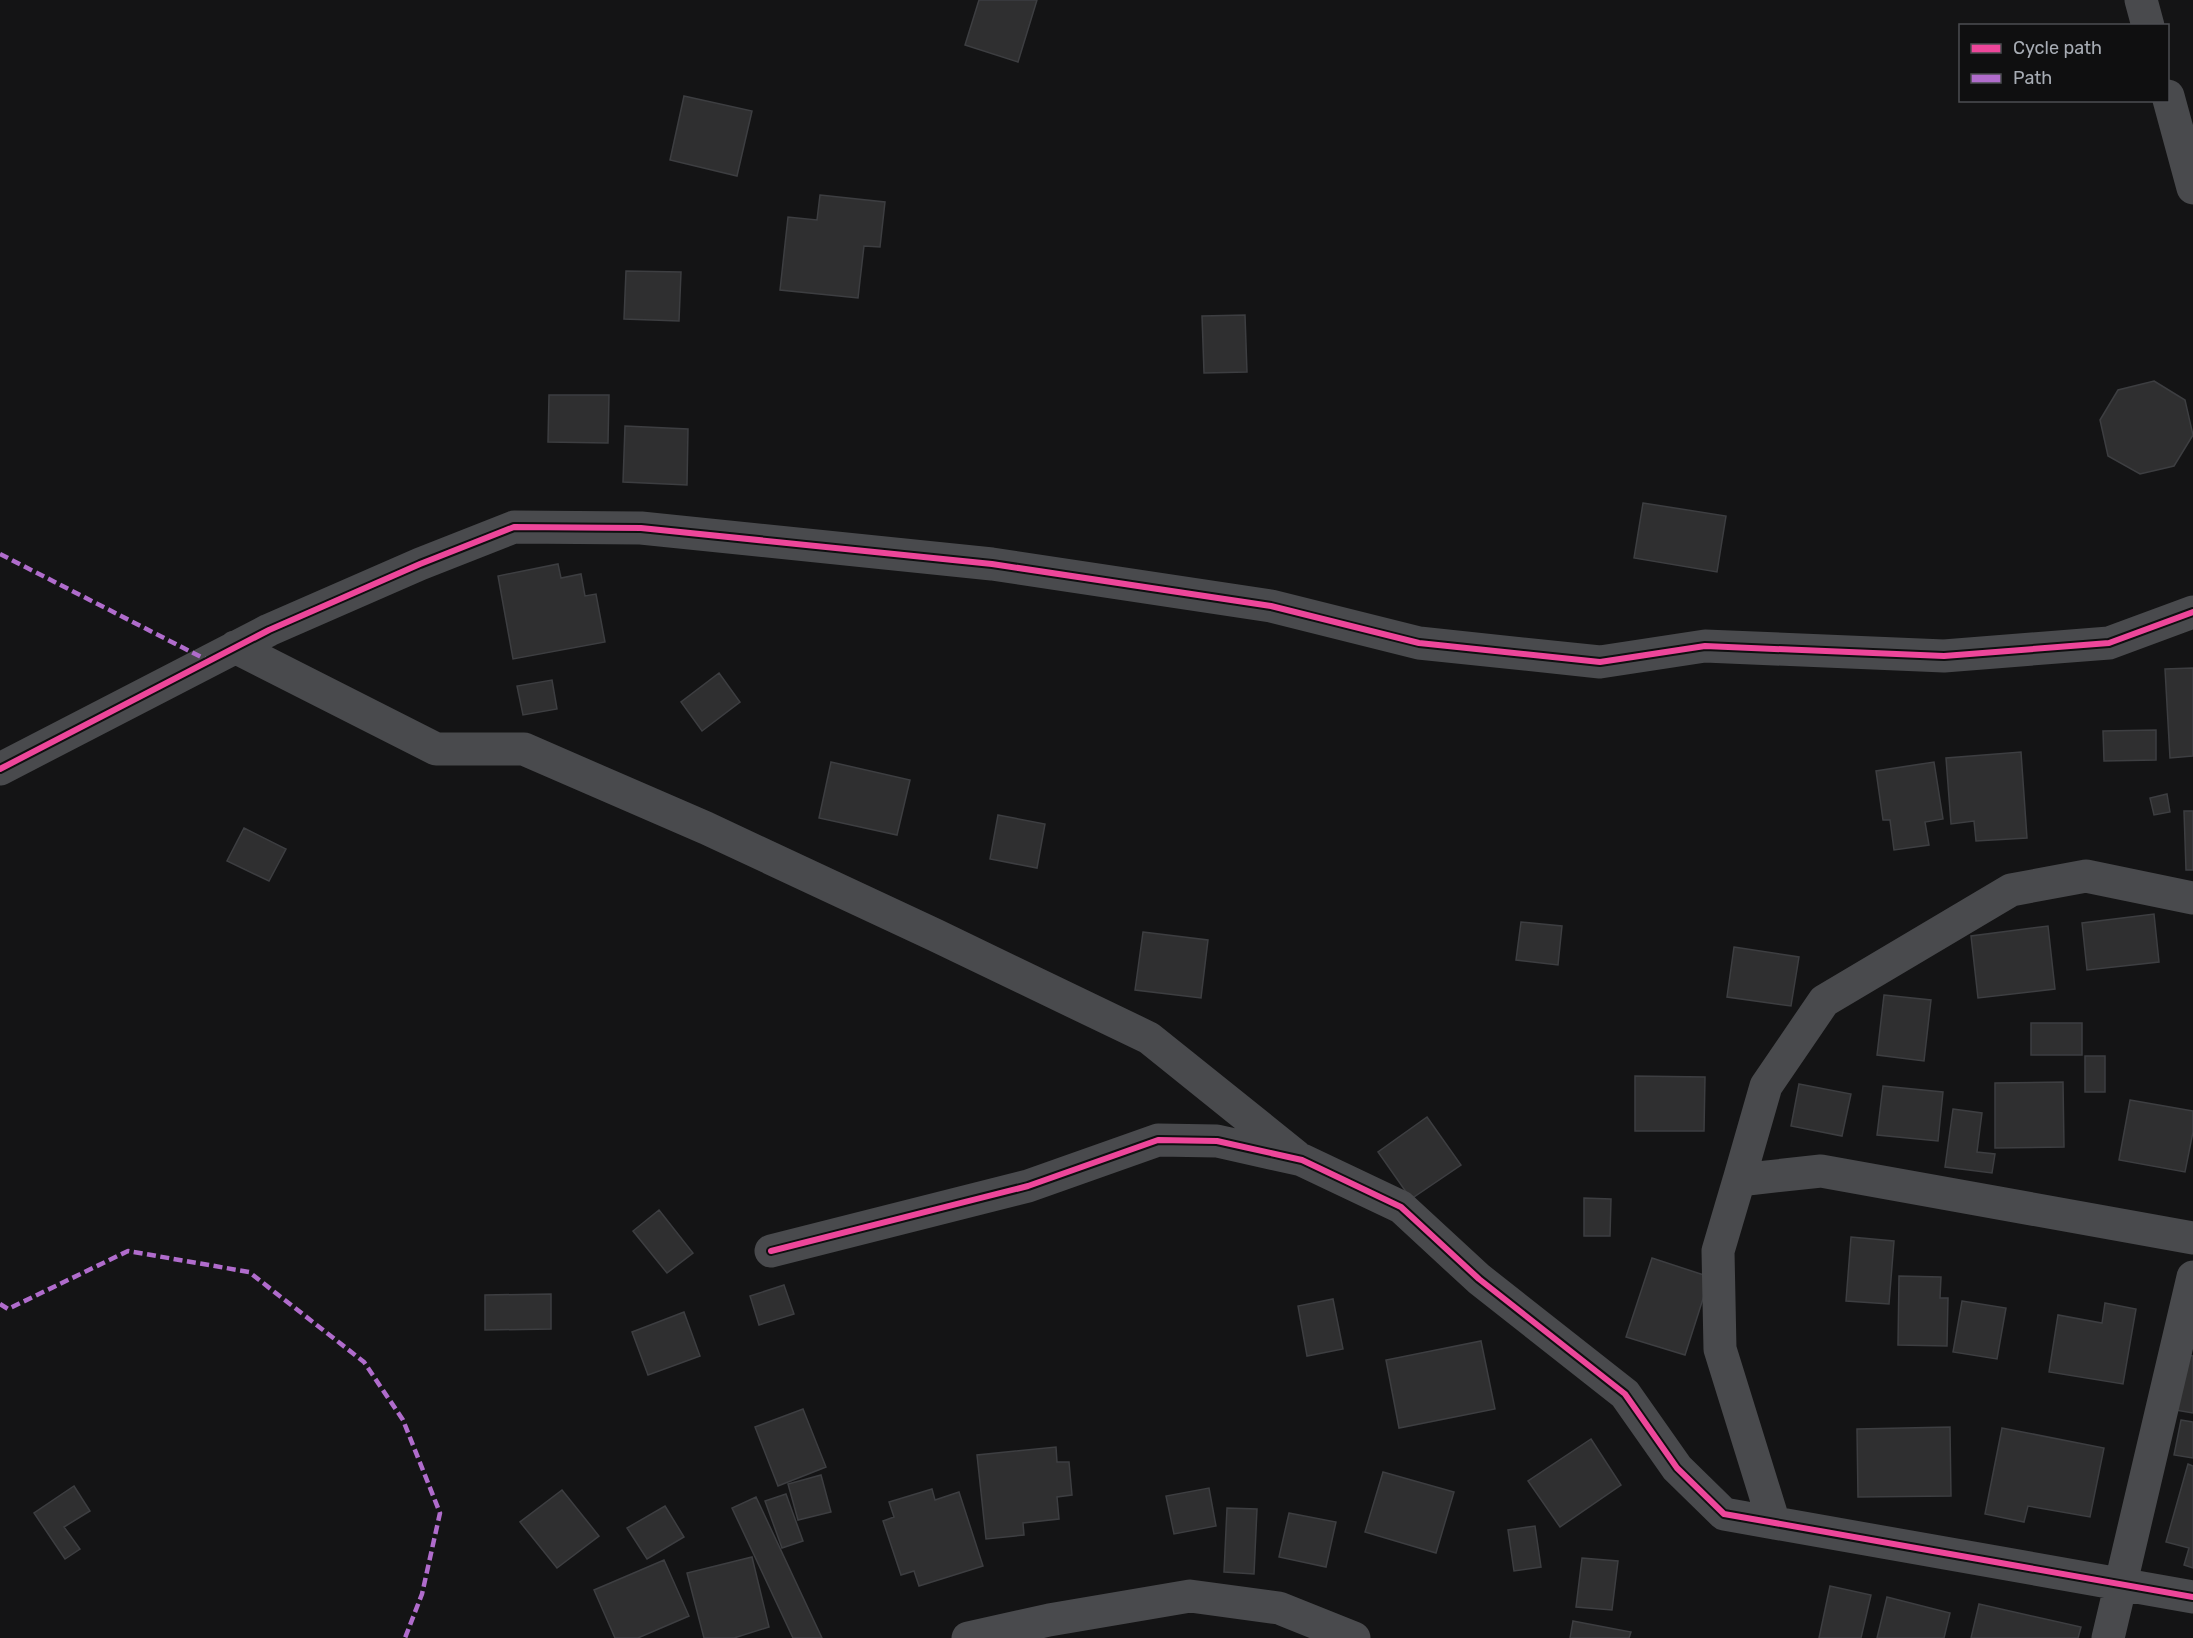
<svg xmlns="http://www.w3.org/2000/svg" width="2193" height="1638" font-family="Rubik,sans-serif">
<rect width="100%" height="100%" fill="#141415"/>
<!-- building -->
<path fill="#2f2f30" stroke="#3d3e41" stroke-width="1.5" d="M979,0H1037L1018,62L965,45Z
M684,96L752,111L737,176L670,160Z
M820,195L885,202L880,247L864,246L858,298L780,290L788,217L817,220Z
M626,271L681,272L679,321L624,319Z
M1245,315L1247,372L1204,373L1202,316Z
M2154,381L2185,400L2193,435L2174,466L2140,474L2108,456L2100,420L2118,390Z
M549,395H609L608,443L548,442Z
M625,426L688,429L687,485L623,482Z
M1643,503L1726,516L1717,572L1634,558Z
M558,564L561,578L581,574L585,596L596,594L605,642L513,659L498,576Z
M2193,668V756L2170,758L2165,669Z
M719,673L740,702L702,731L681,702Z
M552,680L557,709L523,715L517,686Z
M2156,730V760L2104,761L2103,731Z
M2021,752L2027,838L1976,841L1974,821L1951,824L1946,758Z
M831,762L910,780L897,835L819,818Z
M1934,762L1943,819L1925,822L1929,845L1894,850L1890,820H1883L1876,771Z
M2167,794L2170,812L2154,815L2150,798Z
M2184,811H2193V870H2186Z
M998,815L1045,824L1037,868L990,859Z
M244,828L286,849L269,881L227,861Z
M2154,914L2159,962L2087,970L2082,923Z
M1521,922L1562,926L1558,965L1516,960Z
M2048,926L2055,989L1978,998L1971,936Z
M1143,932L1208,940L1201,998L1135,990Z
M1734,947L1799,957L1791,1006L1727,997Z
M1884,995L1931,1000L1924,1061L1877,1055Z
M2031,1023H2082V1055H2031Z
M2085,1056H2105V1092H2085Z
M1635,1076L1705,1077L1704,1131H1635Z
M2063,1082L2064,1147L1995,1148V1083Z
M1799,1084L1851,1094L1842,1136L1791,1126Z
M1883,1086L1943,1092L1938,1141L1877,1135Z
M2130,1100L2193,1111V1132L2185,1172L2119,1160Z
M1953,1109L1982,1113L1977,1152L1995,1154L1992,1173L1945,1167Z
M1427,1117L1461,1165L1411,1199L1378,1152Z
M1584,1198L1611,1199L1610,1236H1584Z
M659,1210L693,1253L667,1273L633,1231Z
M1851,1237L1894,1241L1889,1304L1846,1301Z
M1652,1258L1710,1277L1685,1355L1626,1337Z
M1899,1276L1941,1277L1940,1298H1948L1947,1346L1898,1345Z
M784,1285L794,1314L759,1325L750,1296Z
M551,1294V1329L485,1330V1295Z
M1333,1299L1343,1349L1307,1356L1298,1306Z
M1962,1301L2006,1308L1997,1359L1953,1352Z
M2105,1303L2136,1309L2123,1384L2049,1372L2058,1315L2102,1323Z
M684,1312L700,1356L648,1375L632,1332Z
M1481,1341L1495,1409L1399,1428L1386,1360Z
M2185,1354L2193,1356V1413L2175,1410Z
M803,1409L826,1467L778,1486L755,1427Z
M2181,1420L2193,1422V1458L2174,1455Z
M1950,1427L1951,1496L1858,1497L1857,1429Z
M2002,1428L2104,1448L2090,1517L2028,1506L2024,1522L1985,1514Z
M1591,1439L1621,1485L1560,1527L1528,1481Z
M1056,1447L1057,1462H1069L1072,1495L1057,1497L1059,1519L1023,1523L1024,1535L986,1539L977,1455Z
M2188,1464L2193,1466V1568L2184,1565L2189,1548L2166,1542Z
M1383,1472L1454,1492L1436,1553L1365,1532Z
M821,1475L831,1512L798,1520L788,1484Z
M74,1486L90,1511L64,1527L80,1549L65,1559L34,1513Z
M1209,1488L1216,1526L1174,1534L1166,1496Z
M932,1489L935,1500L959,1492L983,1566L919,1586L914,1571L901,1575L883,1521L894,1517L889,1502Z
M562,1490L599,1536L557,1568L520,1522Z
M786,1494L803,1541L782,1548L765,1501Z
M756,1497L822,1638H793L732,1508Z
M665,1506L684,1537L647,1559L627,1528Z
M1227,1508L1257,1509L1254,1574L1224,1572Z
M1289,1513L1336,1522L1326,1567L1279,1557Z
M1535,1526L1541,1567L1514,1571L1508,1530Z
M752,1557L769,1627L734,1638H704L687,1573Z
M1582,1558L1618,1561L1612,1610L1576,1607Z
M664,1560L689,1616L638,1638H615L594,1590Z
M1830,1586L1871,1595L1861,1638H1819Z
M1887,1597L1950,1613L1944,1638H1877Z
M1979,1604L2081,1627L2078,1638H1971Z
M1573,1621L1631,1632L1629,1638H1570Z"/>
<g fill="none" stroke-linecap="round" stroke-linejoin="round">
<!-- minor -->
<path stroke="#494a4d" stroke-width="33" d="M2141,0L2148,26
M2168,96L2193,188
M235,647L436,749H524L706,828L935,935L1149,1038L1296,1156
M0,769L269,630L420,564L514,527L641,528L992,564L1271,606L1419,643L1600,662L1705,646L1944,656L2109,643L2193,612
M1739,1180L1766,1086L1824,1001L2011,890L2086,876L2193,898
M771,1251L1028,1186L1158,1140L1217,1141L1302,1160L1401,1207L1479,1279L1625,1394L1677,1468L1724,1514L2193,1597
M1774,1523L1720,1349L1718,1251L1739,1180L1821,1171L2193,1238
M968,1638L1049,1620L1190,1596L1279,1608L1354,1638
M2108,1638L2193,1277"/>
<!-- quiet -->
<path stroke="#b06ccc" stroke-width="4.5" stroke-dasharray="9 4.5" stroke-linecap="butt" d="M0,554L209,661
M0,1304L8,1309L128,1251L249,1272L364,1362L403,1420L440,1513L422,1594L405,1638"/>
<!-- cycleway casing -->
<g stroke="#0f0f10" stroke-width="10">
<path id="cycleway" d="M0,769L269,630L420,564L514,527L641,528L992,564L1271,606L1419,643L1600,662L1705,646L1944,656L2109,643L2193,612
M771,1251L1028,1186L1158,1140L1217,1141L1302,1160L1401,1207L1479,1279L1625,1394L1677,1468L1724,1514L2193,1597"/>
</g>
<!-- cycleway -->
<use href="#cycleway" stroke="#ed469a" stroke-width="6"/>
</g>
<!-- legend -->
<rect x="1959" y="24" width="210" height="78" fill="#0f0f10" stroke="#4c4e52" stroke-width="1.5"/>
<rect x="1971" y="44" width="30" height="9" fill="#ed469a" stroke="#4c4e52" stroke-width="1.5"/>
<text x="2013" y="54" font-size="18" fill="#a7acb4">Cycle path</text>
<rect x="1971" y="74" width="30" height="9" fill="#b06ccc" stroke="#4c4e52" stroke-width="1.5"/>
<text x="2013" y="84" font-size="18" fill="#a7acb4">Path</text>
</svg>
